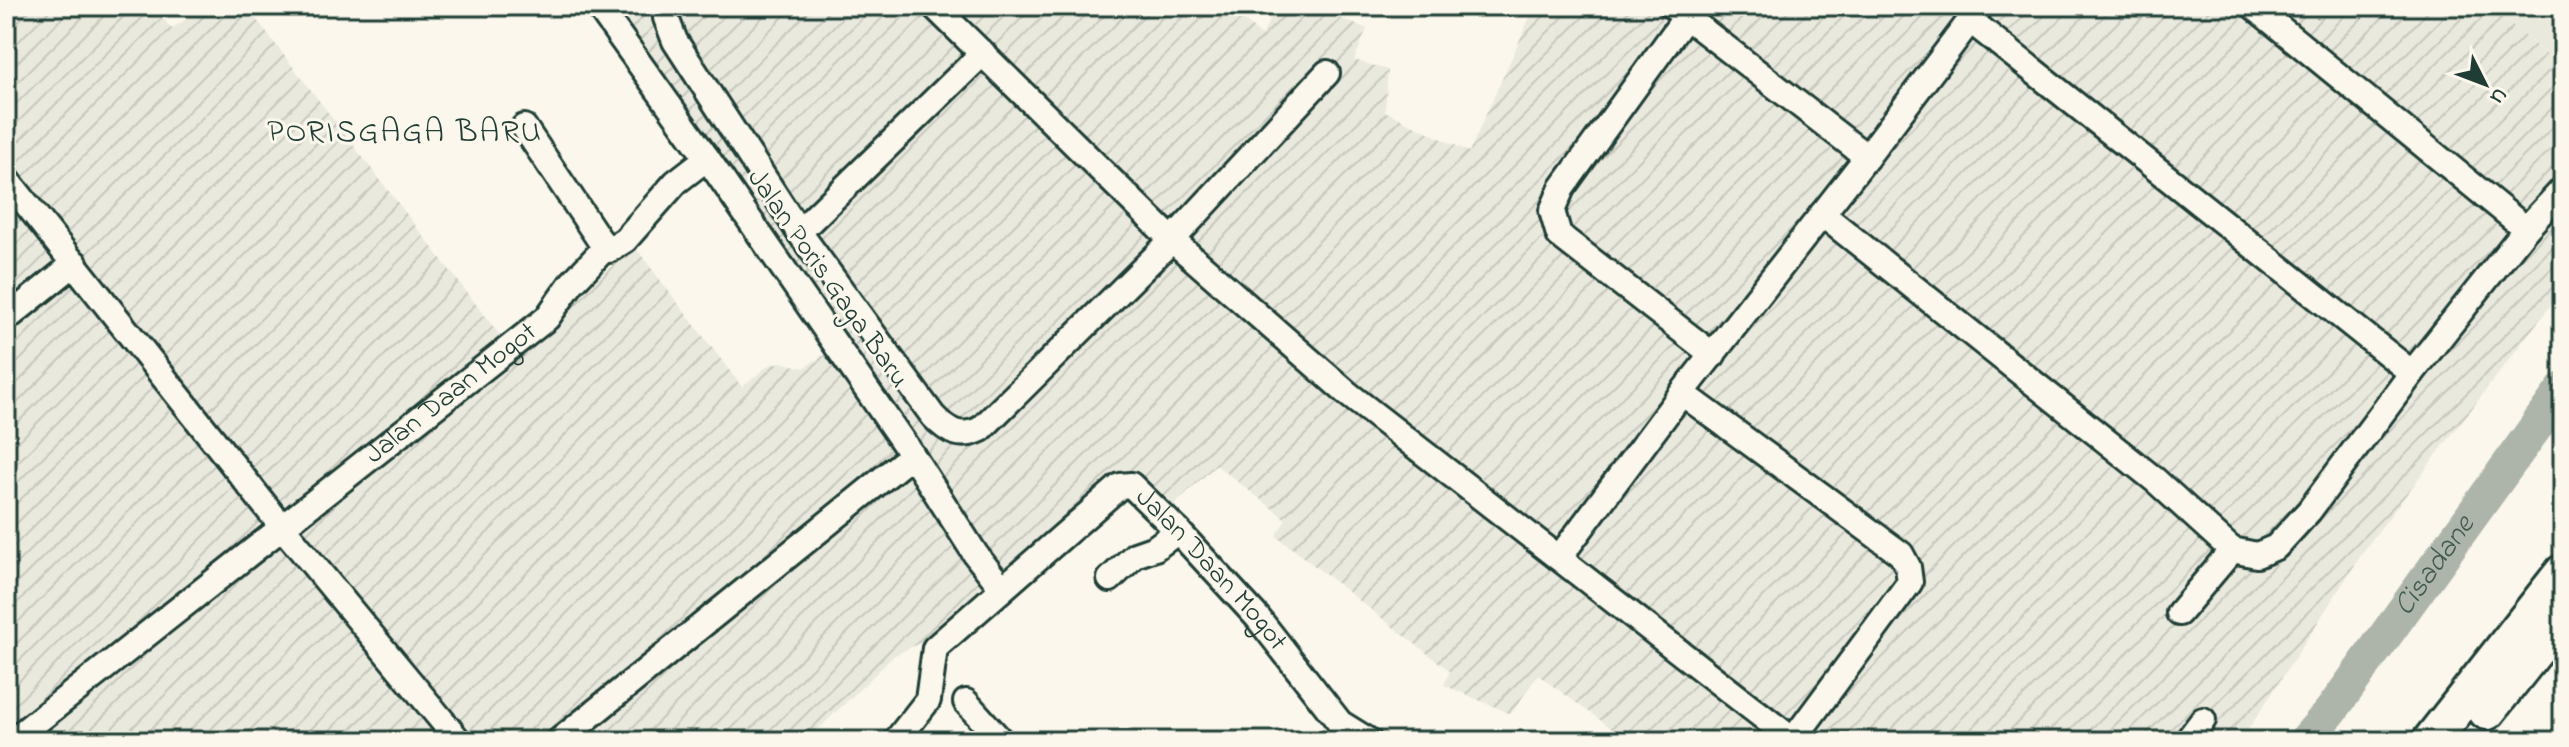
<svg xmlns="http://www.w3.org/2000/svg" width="2569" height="747" font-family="'Indie Flower',sans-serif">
<defs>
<pattern id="industrial-furrows" width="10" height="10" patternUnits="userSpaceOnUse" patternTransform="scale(2)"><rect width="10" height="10" fill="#eae9de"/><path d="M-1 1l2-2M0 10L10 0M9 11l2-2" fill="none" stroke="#c8c9bf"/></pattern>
</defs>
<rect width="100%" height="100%" fill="#fbf7ec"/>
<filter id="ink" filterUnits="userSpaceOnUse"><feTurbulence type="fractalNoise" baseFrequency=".0125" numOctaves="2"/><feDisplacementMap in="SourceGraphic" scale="16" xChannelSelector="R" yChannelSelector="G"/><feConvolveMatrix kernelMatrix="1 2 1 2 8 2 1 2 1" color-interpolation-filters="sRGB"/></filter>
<g filter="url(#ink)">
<!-- built -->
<path fill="#eae9de" d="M2489,6H2563V69Z"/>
<!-- industrial -->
<path fill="url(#industrial-furrows)" d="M6,6H152L172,29L204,6H246L512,351L635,247L742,387L769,365L781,362L804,368L843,342L615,6H1227L1262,36L1276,6H1309L1367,29L1354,60L1388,70L1385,111L1469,152L1535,6H2489L2563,69V289L2367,546L2241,741H1629L1538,675L1511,714L1444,685L1450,671L1276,536L1286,519L1216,465L1165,513L1134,477L956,625L895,655L806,741H6Z"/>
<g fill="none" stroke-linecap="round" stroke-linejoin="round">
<!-- river -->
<path stroke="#adb4aa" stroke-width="34" id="s1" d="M2305,741L2331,711L2563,389"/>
<!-- minor casing -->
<g stroke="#1f3d34" stroke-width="30">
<g id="minor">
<path d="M598,6L707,158L912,455L976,555L1002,588"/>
<path d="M667,6L666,18L675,41L799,232L933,416C948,432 961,439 981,429L1172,240L1327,73"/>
<path d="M934,6L1172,240L1348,394L1794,741"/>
<path d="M1672,6L1867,157"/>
<path d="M2253,6L2526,229"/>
<path d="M1685,18L1562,188L1552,211L1559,235L1713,355"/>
<path d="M1971,21L2412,373L2309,511L2276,547L2257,555L2232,550L2179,613"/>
<path d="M524,127L599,239L609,250L625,240L676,182L707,158"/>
<path d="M6,178L283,528L459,741"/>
<path d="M1822,214L2155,480L2232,550"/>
<path d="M799,232L983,53"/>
<path d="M6,319L75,263"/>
<path d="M2412,373L2526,229L2563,189"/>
<path d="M1682,393L1901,554L1908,567L1910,582L1793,740"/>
<path d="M1559,558L1682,393L1867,157L1981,6"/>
<path d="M1110,579L1135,555L1155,548L1178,531"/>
<path d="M966,702L1001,741"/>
<path id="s2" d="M12,741L547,318L571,284L606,247"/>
<path d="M559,741L912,455"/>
<path id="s3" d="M896,741L928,700L935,648L1120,486L1131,485L1178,531L1258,618L1340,723L1369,741"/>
<path d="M2187,741L2203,720"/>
</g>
</g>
<!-- highway casing -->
<g stroke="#1f3d34" stroke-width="42">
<path id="highway" d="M2487,711L2563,615
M2431,741L2563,573"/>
</g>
<!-- minor -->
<use href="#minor" stroke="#fbf7ec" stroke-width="24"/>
<!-- highway -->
<use href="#highway" stroke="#fbf7ec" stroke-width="36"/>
</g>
</g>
<g text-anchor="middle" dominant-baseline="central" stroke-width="6" stroke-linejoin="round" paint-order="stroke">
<!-- street labels -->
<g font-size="28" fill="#1f3d34" stroke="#fbf7ec">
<text transform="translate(827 279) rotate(55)">Jalan Poris Gaga Baru</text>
<text stroke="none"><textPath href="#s2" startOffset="560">Jalan Daan Mogot</textPath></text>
<text stroke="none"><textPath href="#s3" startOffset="478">Jalan Daan Mogot</textPath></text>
</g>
<!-- water labels -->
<g font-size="30" font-style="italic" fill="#425b52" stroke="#fbf7ec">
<text stroke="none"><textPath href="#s1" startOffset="218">Cisadane</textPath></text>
</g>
<!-- quarter labels -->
<g font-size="32" letter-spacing="2" fill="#1f3d34" stroke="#fbf7ec">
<text x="405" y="133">PORISGAGA BARU</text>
</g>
</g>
<!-- margin -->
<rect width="2569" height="747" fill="none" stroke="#fbf7ec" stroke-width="32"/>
<rect x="16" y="16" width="2537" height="715" fill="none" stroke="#1f3d34" stroke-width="3" filter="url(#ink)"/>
<!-- north arrow -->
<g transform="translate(2485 84) rotate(132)" stroke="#fbf7ec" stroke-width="6" paint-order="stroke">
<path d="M0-6L14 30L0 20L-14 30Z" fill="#1f3d34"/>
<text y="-12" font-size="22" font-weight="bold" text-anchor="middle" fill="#1f3d34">U</text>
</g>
</svg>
